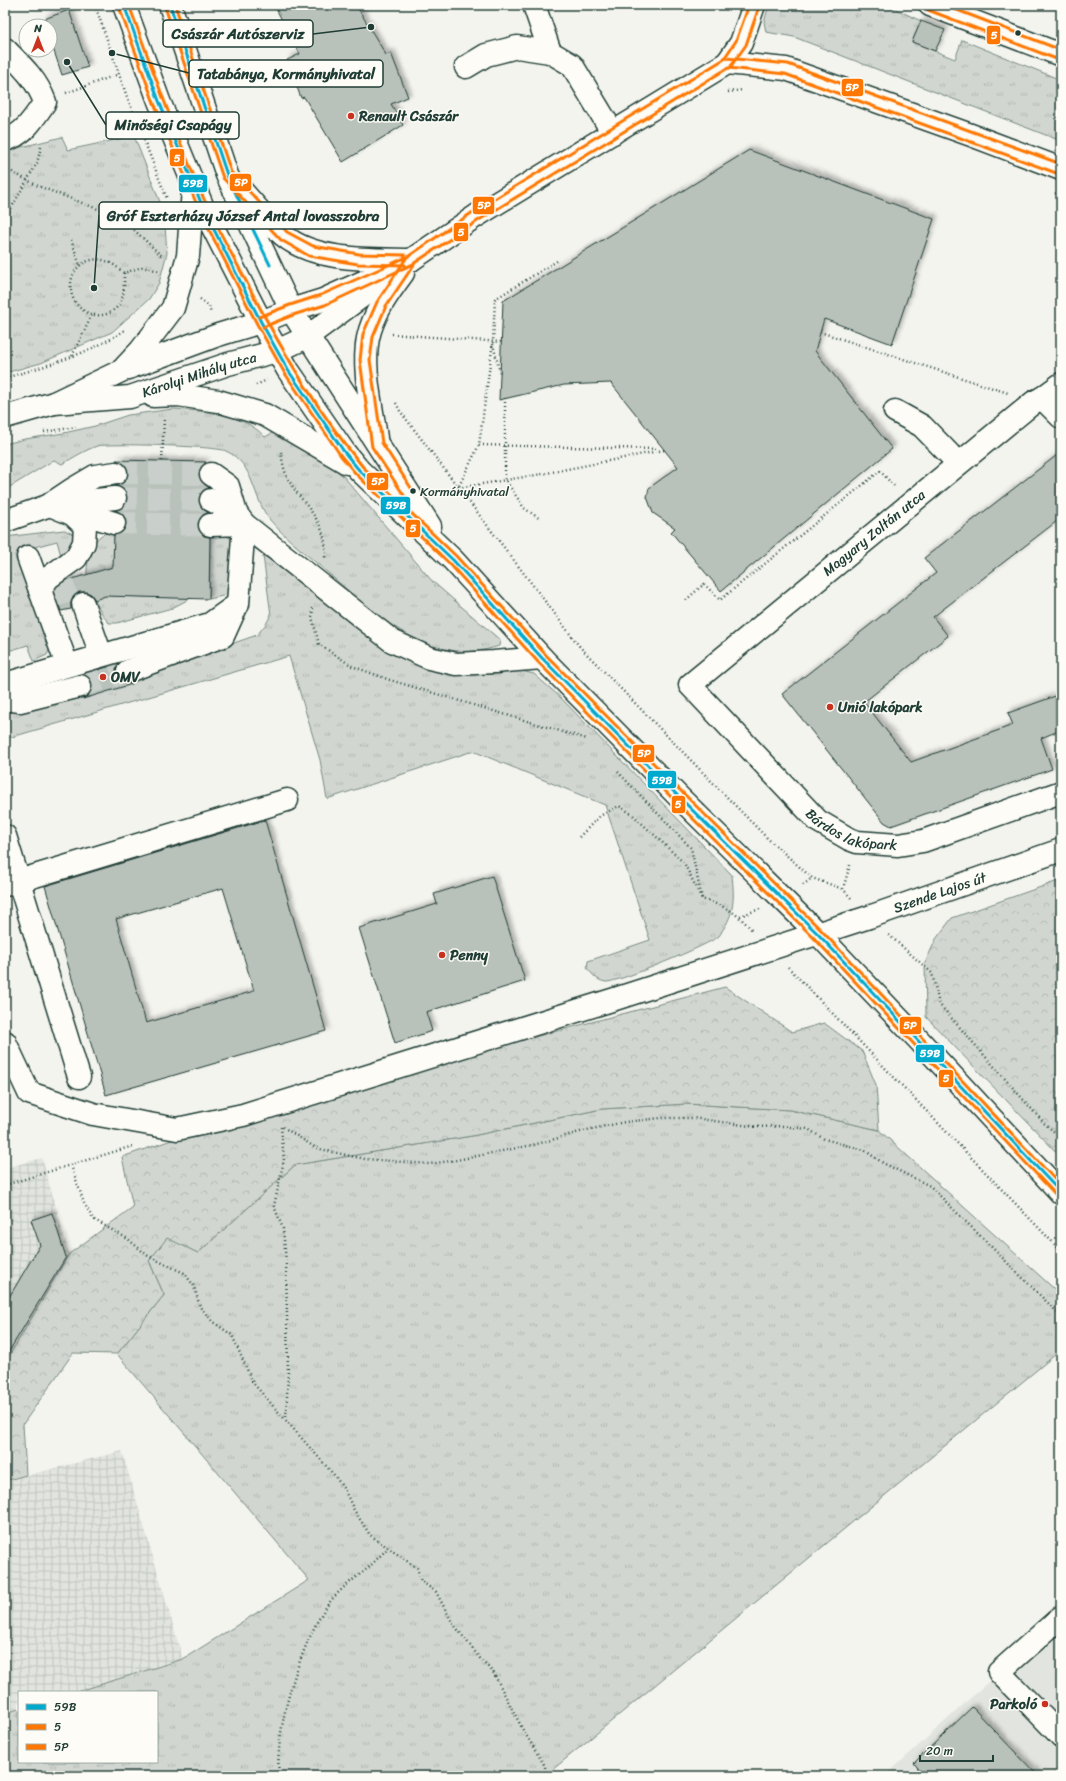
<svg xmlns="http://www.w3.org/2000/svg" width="1066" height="1781" font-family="Sriracha,sans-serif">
<defs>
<pattern id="industrial-grid" width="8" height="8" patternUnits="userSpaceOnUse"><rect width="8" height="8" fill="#e2e5df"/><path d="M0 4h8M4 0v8" fill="none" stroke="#c1c5c0"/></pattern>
<pattern id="grass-tufts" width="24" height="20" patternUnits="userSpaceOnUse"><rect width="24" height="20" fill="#d1d6d1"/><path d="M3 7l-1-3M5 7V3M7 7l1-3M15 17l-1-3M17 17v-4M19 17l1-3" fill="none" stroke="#b3b9b4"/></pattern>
<pattern id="forest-crowns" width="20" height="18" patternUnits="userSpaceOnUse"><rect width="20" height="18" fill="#d1d6d1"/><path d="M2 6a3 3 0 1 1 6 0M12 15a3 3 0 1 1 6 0" fill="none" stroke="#b3b9b4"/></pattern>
<filter id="shadow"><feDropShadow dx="3.5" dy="-3.5" stdDeviation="2" flood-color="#0004"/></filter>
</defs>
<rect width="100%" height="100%" fill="#f4f4ef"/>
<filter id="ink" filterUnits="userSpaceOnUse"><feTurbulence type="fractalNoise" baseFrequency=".025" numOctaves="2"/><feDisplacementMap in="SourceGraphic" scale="8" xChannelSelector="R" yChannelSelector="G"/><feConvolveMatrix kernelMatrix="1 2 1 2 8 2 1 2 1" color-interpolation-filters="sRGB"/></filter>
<g filter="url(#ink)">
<!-- built -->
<path fill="#e2e5df" d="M1061,1617V1776H885L999,1672Z"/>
<!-- industrial -->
<path fill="url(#industrial-grid)" d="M42,1158L69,1254L5,1363V1168Z
M122,1451L183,1659L76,1692H19V1709L5,1713V1481Z"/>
<!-- grass -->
<path fill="url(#grass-tufts)" stroke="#788a82" d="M769,5H887L921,21L912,42L955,59L962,40L1061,80V141L794,37L766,32L764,22Z
M134,136L164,212L167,253L159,283L149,299L112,332L41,363L5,373V151L62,137L68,150Z
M173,409C204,411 243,413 265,437L280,429L323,458L344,477L432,581L500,640L499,646C431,669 375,614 328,573C309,556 287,540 270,520C252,498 255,464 226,451C217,446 107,443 97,446C85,450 73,458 62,464L54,460L5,490V444L25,439L64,433L95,426L128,415Z
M64,530L73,534V539L66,554L61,556L57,541L19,551L50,648L47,655L34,661L28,645L5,652V537Z
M114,532L113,596L191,598L172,608L117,623H109C100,614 88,587 87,575C86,564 92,540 102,535C105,533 110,533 114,532Z
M210,536H226L232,539L229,591L227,595L209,599Z
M263,556L282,564L352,625L390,653L426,669L462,675L500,674L513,669L534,674L560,697L732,875C734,895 735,911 724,928C722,930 721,934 719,936C711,944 617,983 606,982C597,981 592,974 587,968L588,961L650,940L605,805L473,751L327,799L320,760L289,656L5,739V714L81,694L83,698L131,684L130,679L257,635L266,624L271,615Z
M686,1104L790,1110L879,1130L1061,1295V1350L545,1776H5V1713L19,1709V1762H157V1692H76L183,1659L309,1580L117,1354L164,1295L149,1261L167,1237L198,1253L295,1165L472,1136L602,1109Z"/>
<!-- forest -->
<path fill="url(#forest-crowns)" stroke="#788a82" d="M1061,880V1157L926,1017L925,963L936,939L952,918Z
M725,987L792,1032L824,1023L862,1051L876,1085L879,1130L790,1110L687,1104L602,1109L472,1136L295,1165L198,1253L167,1238L149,1261L164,1295L117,1354L73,1353L23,1424L26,1475L5,1481V1363L69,1254L133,1207L122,1157L271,1106Z"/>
<!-- building -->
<path fill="#b9c1bb" stroke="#1f3d34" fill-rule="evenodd" filter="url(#shadow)" d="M274,5H356L386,55L391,53L408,97L391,104L403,125L343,162L304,97L301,98L287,60L300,54Z
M69,10L88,67L62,75L50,39V26H46L44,19Z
M921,21L945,30L935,51L912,42Z
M749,150L934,219L892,344L824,319L815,351L892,449L721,591L671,532L675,528L653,513L647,497L649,488L678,467L611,383L564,385L499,400L503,301Z
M1061,452V518L933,617L948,636L864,702L911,762L1013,725L1008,713L1061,694V730L1041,738L1052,769L891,826L884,822L782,694L936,573L924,558Z
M116,460L206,462L201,466L199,473L200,480L209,488L204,490L200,494L199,501L201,507L208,513L203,515L199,519L198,525L200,532L204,536L210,537L209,599L105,596L95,600L91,594L86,592H79L74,596L71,601V609L61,611L54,592L57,587L65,581L113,567L114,535L122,532L126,526V520L123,515L116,510L123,508L126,503L127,497L125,490L120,487L115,486L124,483L128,477V472L126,465Z
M118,664L116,669V676L120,681L132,684L83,699L89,695L92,689V683L89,678L83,674Z
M265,820L326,1031L106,1095L45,886ZM223,888L254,991L146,1023L116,919Z
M492,876L525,981L426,1012L432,1031L395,1043L359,928L437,904L434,894Z
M52,1213L66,1257L5,1358V1304L40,1245L31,1220Z
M972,1707L1038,1776H924L914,1763Z"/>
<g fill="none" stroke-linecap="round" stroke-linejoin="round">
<!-- minor-tunnel -->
<path stroke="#c9cfca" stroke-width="22" stroke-dasharray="22 11" stroke-linecap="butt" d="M116,473L211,474
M115,498L211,500
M114,523L210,525
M62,582L71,609
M80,686L128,671"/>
<!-- minor casing -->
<g stroke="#1f3d34" stroke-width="25">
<g id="minor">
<path d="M124,5L159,101L204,210L261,322L288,370L345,453L359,470L453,560L542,658L679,797L817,933L917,1038L1061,1193"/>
<path d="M170,5L227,175L291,310L430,526"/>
<path d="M534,5L550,52"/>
<path d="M930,5L1061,55"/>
<path d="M5,49C22,66 37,80 45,102C34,118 24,135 5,140"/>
<path d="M727,63L741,43L754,5"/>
<path d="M466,67L486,55L517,47L550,52L572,65L613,133"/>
<path d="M241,190C255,205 268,222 283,235C315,262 372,259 411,260"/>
<path d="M125,367L141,350L173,308L188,256L193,189"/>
<path id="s1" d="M1061,384L1042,398L1034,402L690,685L818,821L849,839L857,842L898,845L923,841L1061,792"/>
<path d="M153,396L178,395L218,401L265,415L347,463"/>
<path d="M1042,398L1061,417"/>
<path id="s2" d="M54,403L130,397L228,364L277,351L307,337L411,260L476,216L727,63L786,69L971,135L1061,169"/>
<path d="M895,411L922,426L958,463"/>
<path d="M5,417L54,403L123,370L218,335L261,322L291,310L323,300L372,278"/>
<path d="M376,438C372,406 362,370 368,338C373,314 389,292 403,273"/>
<path d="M211,474L228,486L236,513"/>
<path d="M211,500L236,513L244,524L392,641L429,658L456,664L494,662L542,658"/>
<path d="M52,503L73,489L95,476L116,473"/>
<path d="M69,509L114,523"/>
<path d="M5,521L50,505L115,498"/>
<path d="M28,557L67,665"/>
<path d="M40,591L48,578L76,558L84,543L85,526L72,514L50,505"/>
<path d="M83,604L101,655"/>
<path d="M128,671L223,636L237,605"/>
<path d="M5,684L210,624L238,604L244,524L210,525"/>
<path d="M5,699L20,701L80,686"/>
<path d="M5,836L79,1077"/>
<path d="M5,885L287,800"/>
<path id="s3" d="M5,1042L29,1093L93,1114L177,1129L243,1115L615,999L869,917L1061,850"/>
<path d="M1061,1617L999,1672L1061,1736"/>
</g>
</g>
<!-- path -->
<path stroke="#1f3d34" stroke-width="2.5" stroke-dasharray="1 3" stroke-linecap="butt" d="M95,5L126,94L167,199
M728,92L742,90
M66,93L119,74
M5,168L38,186L111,214L129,225L163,257
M1055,193L1061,195
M5,219L37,163L41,147
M71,240L80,265
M557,261L495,299L493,342L479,445L458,488L542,474L664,450
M124,273C124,283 125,294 120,303C104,329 63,310 72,278C74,270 80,264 88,261C103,256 114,264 124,273L142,267L160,271
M200,299L209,306L211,314
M820,332L1008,393
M392,334L501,342
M493,344L500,373
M72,356L92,315
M5,378C46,366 89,354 125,330
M256,385L267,380
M505,398V479L524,508L540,519
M396,403L400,411L580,647L767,838L812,878L843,889
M44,432L76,427
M479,445L659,449
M281,452C282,460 284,471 288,479C304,507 329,522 325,558
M162,461L164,419
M686,600L704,584L720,600L880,471L894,486
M313,608L312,617L319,644L352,666L390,680L587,739
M618,772L691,848L702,899
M579,837L600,816L619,806L632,814L684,863L702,899C726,907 735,911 753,931
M850,865L843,889L851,898
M803,885L812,878
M740,916L760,909
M889,935L932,973L939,1004L1044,1123L1061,1138
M788,967L1061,1251
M281,1127L284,1160L274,1206L283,1229L286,1261L288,1372L286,1419
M283,1127L316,1148L337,1153L365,1159L429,1164L457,1160L537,1144L587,1130L625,1122L661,1118H693L757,1127L782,1126L808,1129L824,1139L864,1150L883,1163L930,1186L1061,1316
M71,1165L84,1203L93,1219L128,1239L148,1256L184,1273L194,1286L200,1307L213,1322L232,1335L253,1383L335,1476L345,1491L354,1510L370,1535L417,1568L421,1581L436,1592L452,1622L482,1661L493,1672L523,1730L545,1766L546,1776
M5,1185L133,1146
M279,1776C274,1729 301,1641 329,1603C340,1589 354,1579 368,1568C374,1562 381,1555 387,1549"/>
<!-- minor -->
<use href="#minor" stroke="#fdfcf7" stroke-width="22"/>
<!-- bus-1 casing -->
<g stroke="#fdfcf7" stroke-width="6">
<path id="bus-1" d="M124,5L159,101L204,210L261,322L288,370L345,453L359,470L453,560L542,658L679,797L817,933L1061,1193
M170,5L227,175L270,265"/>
</g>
<!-- bus-2 casing -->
<g stroke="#fdfcf7" stroke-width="6">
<path id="bus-2" d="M119,7L154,103L200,212L257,324L284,372L341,456L356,474L449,563L538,662L675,801L813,937L1057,1196
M165,7L223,178L281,240L309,256L358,264L405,265
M928,10L1059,60
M731,66L746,45L759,7
M263,327L293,315L325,305L413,264L479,220L728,68L785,74L1059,174
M413,491L382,443L370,360L373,337L386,306L415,263"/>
</g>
<!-- bus-3 casing -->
<g stroke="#fdfcf7" stroke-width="6">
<path id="bus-3" d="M129,5C154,73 178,142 208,208C220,233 234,258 247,283C280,348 317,411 363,467L456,556L546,655L683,793L821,930L1061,1186
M175,5L231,172L287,232L313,246L359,254L405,255
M944,5L1061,50
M723,60L736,41L749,5
M259,317L290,305L321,295L409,256L473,212L726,58L788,64L1061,164
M405,497L372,447L360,360L363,334L377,302L407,257"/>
</g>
<!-- bus-1 -->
<use href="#bus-1" stroke="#00a9ce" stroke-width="3"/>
<!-- bus-2 -->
<use href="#bus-2" stroke="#ff7701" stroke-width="3"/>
<!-- bus-3 -->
<use href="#bus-3" stroke="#ff7701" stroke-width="3"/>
</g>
</g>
<!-- markers -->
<g fill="#1f3d34" stroke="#fdfcf7" stroke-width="1.5">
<circle cx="1018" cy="33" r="3.5"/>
<circle cx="413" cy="491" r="3.5"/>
</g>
<g fill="#c8321e" stroke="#fdfcf7" stroke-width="1.5">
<circle cx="351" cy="116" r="4"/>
<circle cx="103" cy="677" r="4"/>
<circle cx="830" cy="707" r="4"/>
<circle cx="442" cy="955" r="4"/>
<circle cx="1045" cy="1704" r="4"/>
</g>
<g text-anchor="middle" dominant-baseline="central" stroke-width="3" stroke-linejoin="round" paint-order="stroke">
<!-- bus labels -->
<g font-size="13" fill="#1f3d34" stroke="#fdfcf7" text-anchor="start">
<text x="420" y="491">Kormányhivatal</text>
</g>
<!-- poi labels -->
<g font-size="14" font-weight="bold" fill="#1f3d34" stroke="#fdfcf7" text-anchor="start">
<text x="359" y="116">Renault Császár</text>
<text x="111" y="677">OMV</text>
<text x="838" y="707">Unió lakópark</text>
<text x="450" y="955">Penny</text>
<text x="1037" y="1704" text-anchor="end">Parkoló</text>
</g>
<!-- street labels -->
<g font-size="14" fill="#1f3d34" stroke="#fdfcf7">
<text stroke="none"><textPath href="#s2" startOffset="149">Károlyi Mihály utca</textPath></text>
<text transform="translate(874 533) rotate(-39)">Magyary Zoltán utca</text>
<text stroke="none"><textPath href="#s1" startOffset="700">Bárdos lakópark</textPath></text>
<text stroke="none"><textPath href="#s3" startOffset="1008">Szende Lajos út</textPath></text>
</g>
</g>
<!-- callouts -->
<path fill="none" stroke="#1f3d34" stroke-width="1.5" d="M371 27L313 34M112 53L189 73M67 62L106 125M94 288L99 215"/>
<g fill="#1f3d34" stroke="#fdfcf7" stroke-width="1.5">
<circle cx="371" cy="27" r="4"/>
<circle cx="112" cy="53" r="4"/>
<circle cx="67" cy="62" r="4"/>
<circle cx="94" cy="288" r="4"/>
</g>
<g fill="#fdfcf7" stroke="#1f3d34" stroke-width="1.5">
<rect x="163" y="20" width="150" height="27" rx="4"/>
<rect x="189" y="60" width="194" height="27" rx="4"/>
<rect x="106" y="112" width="133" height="27" rx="4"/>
<rect x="99" y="202" width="288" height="27" rx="4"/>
</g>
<g font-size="15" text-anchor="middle" font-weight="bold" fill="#1f3d34">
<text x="238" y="39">Császár Autószerviz</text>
<text x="286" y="79">Tatabánya, Kormányhivatal</text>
<text x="173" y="130">Minőségi Csapágy</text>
<text x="243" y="221">Gróf Eszterházy József Antal lovasszobra</text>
</g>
<g stroke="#fdfcf7" stroke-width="1.5">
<rect x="986" y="25" width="15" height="20" rx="4" fill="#ff7701"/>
<rect x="841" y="78" width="23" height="19" rx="4" fill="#ff7701"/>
<rect x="169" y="148" width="16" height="19" rx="4" fill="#ff7701"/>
<rect x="229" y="173" width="23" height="19" rx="4" fill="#ff7701"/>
<rect x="178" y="174" width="30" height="19" rx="4" fill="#00a9ce"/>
<rect x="472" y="196" width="23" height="19" rx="4" fill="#ff7701"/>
<rect x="453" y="222" width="16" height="20" rx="4" fill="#ff7701"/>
<rect x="366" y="472" width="23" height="19" rx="4" fill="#ff7701"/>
<rect x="380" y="496" width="31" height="19" rx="4" fill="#00a9ce"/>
<rect x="405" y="519" width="16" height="19" rx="4" fill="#ff7701"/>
<rect x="632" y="744" width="23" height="19" rx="4" fill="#ff7701"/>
<rect x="647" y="770" width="30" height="19" rx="4" fill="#00a9ce"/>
<rect x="671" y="795" width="15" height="19" rx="4" fill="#ff7701"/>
<rect x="899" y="1016" width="23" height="19" rx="4" fill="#ff7701"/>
<rect x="915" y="1044" width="30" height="19" rx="4" fill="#00a9ce"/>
<rect x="938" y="1069" width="16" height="19" rx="4" fill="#ff7701"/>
</g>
<g font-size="11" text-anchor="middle" font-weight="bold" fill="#fff">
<text x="994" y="39">5</text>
<text x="852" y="91">5P</text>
<text x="177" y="162">5</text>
<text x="241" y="186">5P</text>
<text x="193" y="187">59B</text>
<text x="484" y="209">5P</text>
<text x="461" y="236">5</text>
<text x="378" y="485">5P</text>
<text x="396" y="509">59B</text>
<text x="413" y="532">5</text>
<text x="644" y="757">5P</text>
<text x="662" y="784">59B</text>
<text x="678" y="808">5</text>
<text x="910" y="1029">5P</text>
<text x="930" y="1057">59B</text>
<text x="946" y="1082">5</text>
</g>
<!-- margin -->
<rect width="1066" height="1781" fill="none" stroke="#fdfcf7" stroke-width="20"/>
<rect x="10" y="10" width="1046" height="1761" fill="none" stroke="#1f3d34" stroke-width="1.5" filter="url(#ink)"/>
<!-- legend -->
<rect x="18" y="1691" width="140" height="72" fill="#fdfcf7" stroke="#a4b0a9"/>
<rect x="26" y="1704" width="20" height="6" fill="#00a9ce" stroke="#a4b0a9"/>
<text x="54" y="1711" font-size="12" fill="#1f3d34">59B</text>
<rect x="26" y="1724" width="20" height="6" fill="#ff7701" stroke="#a4b0a9"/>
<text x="54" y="1731" font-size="12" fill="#1f3d34">5</text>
<rect x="26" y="1744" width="20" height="6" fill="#ff7701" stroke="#a4b0a9"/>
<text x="54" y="1751" font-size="12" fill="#1f3d34">5P</text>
<!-- north arrow -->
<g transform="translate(38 38)"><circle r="19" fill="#fdfcf7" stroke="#a4b0a9"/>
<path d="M0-3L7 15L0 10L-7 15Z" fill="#c8321e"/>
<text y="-6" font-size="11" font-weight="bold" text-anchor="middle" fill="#1f3d34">N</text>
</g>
<!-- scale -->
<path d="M920 1755v6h73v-6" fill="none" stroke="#1f3d34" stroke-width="2"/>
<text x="926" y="1755" font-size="12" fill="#1f3d34" stroke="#fdfcf7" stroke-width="3" paint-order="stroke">20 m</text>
</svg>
